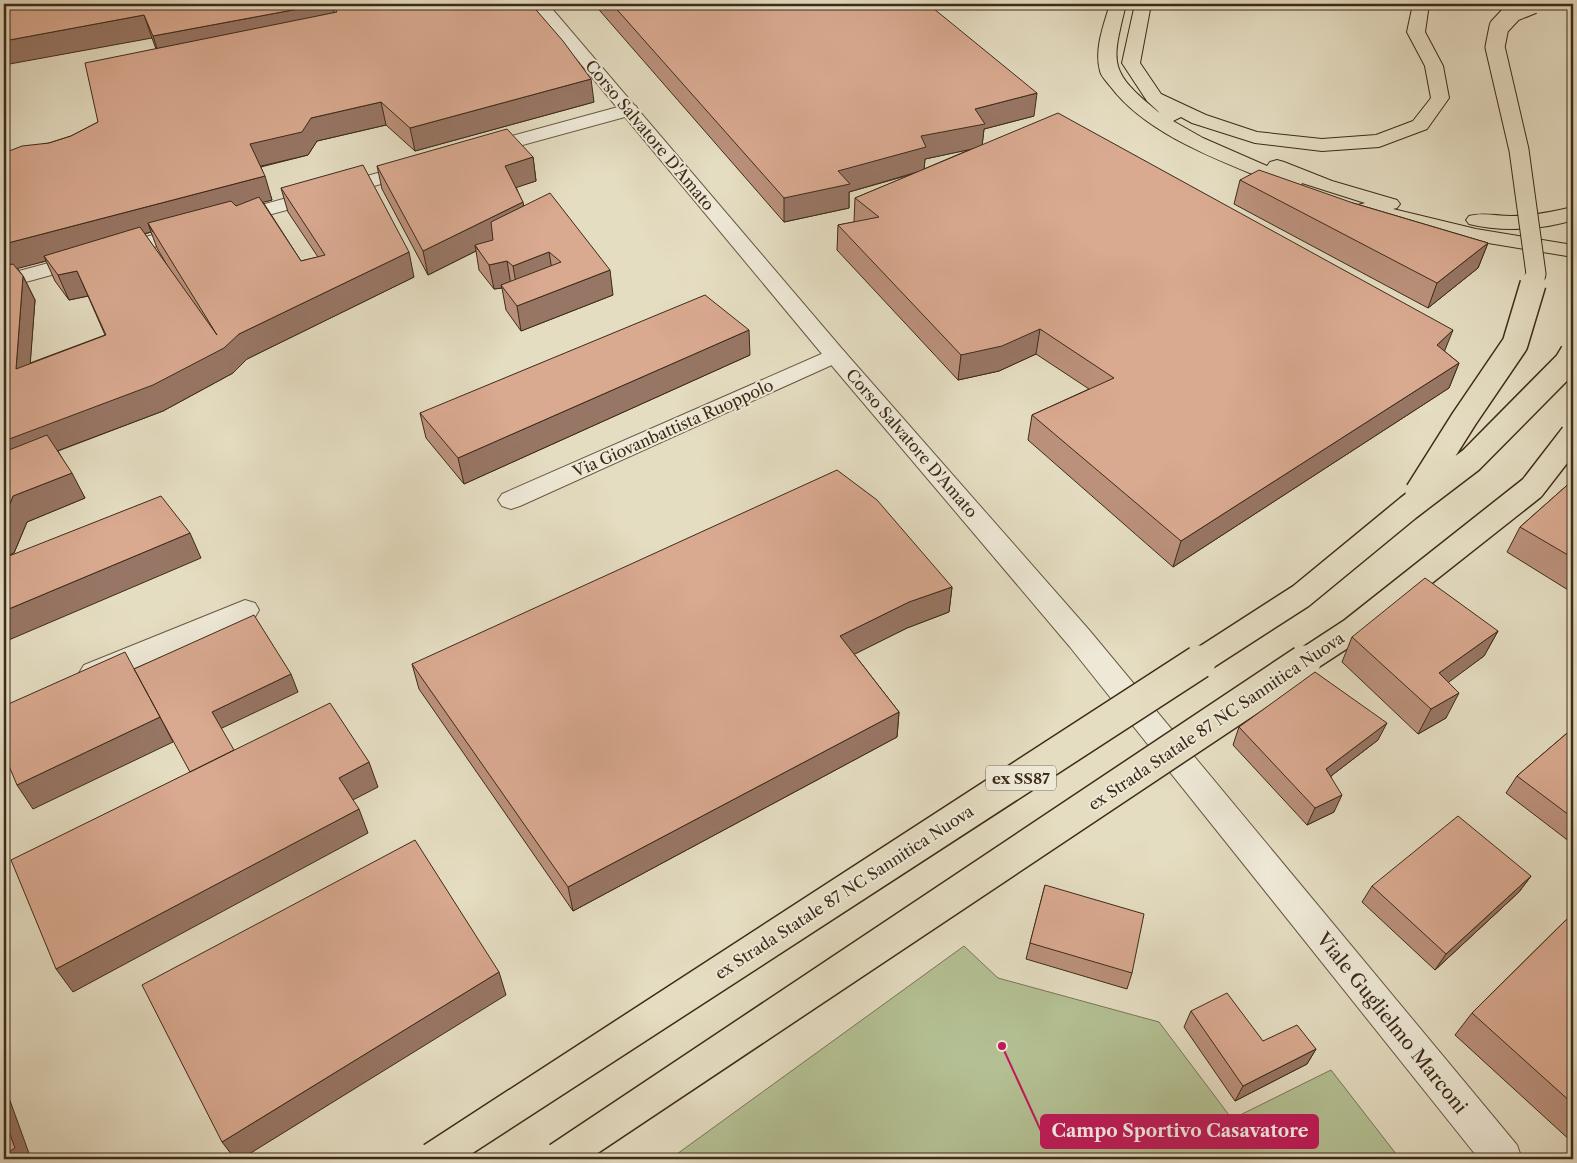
<svg xmlns="http://www.w3.org/2000/svg" width="1577" height="1163" font-family="'Libre Caslon Text',serif">
<rect width="100%" height="100%" fill="#e5ddc2"/>
<filter id="stains"><feTurbulence type="fractalNoise" baseFrequency=".004" numOctaves="4"/><feColorMatrix values="0 0 0 0 .2 0 0 0 0 .09 0 0 0 0 .02 0 0 0 .5 -.17"/></filter>
<radialGradient id="worn" r=".72"><stop offset=".6" stop-color="#630" stop-opacity="0"/><stop offset="1" stop-color="#630" stop-opacity=".3"/></radialGradient>
<!-- green -->
<path fill="#b4c194" stroke="#787656" d="M964,946L998,978L1159,1022L1232,1119L1331,1070L1400,1159H670Z"/>
<g fill="none" stroke-linecap="round" stroke-linejoin="round">
<!-- minor casing -->
<g stroke="#675842" stroke-width="2">
<path id="minor" d="M629,104L636,106L638,110L636,114L482,156L475,154L472,150L475,146Z
M414,163L421,165L424,169L421,173L232,225L225,223L222,219L225,215Z
M190,225L197,227L200,231L197,235L4,288V275Z
M835,348L843,350L847,355L843,360L520,506L511,509L502,506L498,500L502,494Z
M245,600L255,603L259,610L255,617L104,681L94,684L84,681L79,673L84,665Z"/>
</g>
<!-- tertiary casing -->
<g stroke="#675842" stroke-width="2">
<path id="tertiary" d="M531,4H548L843,350L1090,631L1517,1145L1522,1159H1479L1070,647L827,360Z"/>
</g>
<!-- trunk casing -->
<g stroke="#3d2b18" stroke-width="2">
<path id="trunk" d="M1110,4H1126C1112,63 1107,70 1157,111L1160,113L1147,101L1122,63L1135,4H1151L1140,63L1161,94L1206,115L1257,132L1322,139L1376,135L1413,121L1431,98L1425,66L1407,32L1413,4H1429L1425,32L1443,66L1449,98L1427,129L1379,147L1322,151L1255,143L1192,123L1181,117L1173,121L1203,138L1267,166L1270,162L1277,160L1284,162L1332,181L1397,200L1400,204L1397,208L1393,209L1476,229L1573,245V257L1476,241L1358,213L1355,209L1358,205L1365,203L1302,183L1300,188L1293,190L1286,188C1228,163 1149,138 1110,86C1107,82 1101,76 1100,71C1094,49 1104,24 1110,4Z
M1573,207V220C1542,230 1501,232 1469,224L1466,220L1469,216C1482,212 1497,216 1511,216C1533,216 1552,212 1573,207Z"/>
</g>
<!-- minor -->
<use href="#minor" fill="#eee9d7" fill-rule="evenodd"/>
<!-- tertiary -->
<use href="#tertiary" fill="#eee9d7" fill-rule="evenodd"/>
<!-- trunk -->
<use href="#trunk" fill="#e5ddc2" fill-rule="evenodd"/>
<!-- trunk-bridge-far2 casing -->
<g stroke="#3d2b18" stroke-width="21" stroke-linecap="butt">
<path id="trunk-bridge-far2" d="M1532,286L1536,274L1519,150L1495,47L1499,27L1513,12L1533,4"/>
</g>
<!-- trunk-bridge-far1 casing -->
<g stroke="#3d2b18" stroke-width="28" stroke-linecap="butt">
<path id="trunk-bridge-far1" d="M1418,492L1464,419L1515,344L1533,284
M1197,663L1301,596L1408,508L1471,460L1567,363L1573,353
M1302,663L1351,631L1532,488L1573,435"/>
</g>
<!-- trunk-bridge casing -->
<g stroke="#3d2b18" stroke-width="36" stroke-linecap="butt">
<path id="trunk-bridge" d="M433,1159L1199,662
M559,1159L1304,662"/>
</g>
<!-- trunk-bridge-far2 -->
<use href="#trunk-bridge-far2" stroke="#e5ddc2" stroke-width="19"/>
<!-- trunk-bridge-far1 -->
<use href="#trunk-bridge-far1" stroke="#e5ddc2" stroke-width="25"/>
<!-- trunk-bridge -->
<use href="#trunk-bridge" stroke="#e5ddc2" stroke-width="33"/>
</g>
<!-- wall -->
<path fill="#bb917c" stroke="#3d2b18" fill-rule="evenodd" d="M4,4H531L594,102L415,151L386,125L317,141L308,155L261,167L272,200L263,202L301,261L318,257L288,212L281,188L414,277L247,359L233,373L163,411L58,451L85,498L27,522L14,553L4,557V153L49,143L71,136L98,122L156,49L152,38ZM151,232L157,248L171,272L145,234ZM46,261L55,281L69,300L88,296L105,335L30,363L35,300L23,276L17,268Z
M594,4H928L1034,116L984,129L982,145L1444,351L1459,363L1449,388L1173,567L1028,440L1032,415L1089,389L1036,354L999,371L958,380L837,250L838,225L854,222L855,198L913,174L849,192V208L784,222ZM971,149L924,169L925,159Z
M533,157L536,181L516,187L524,206L613,295L521,331L506,310L502,288L494,289L479,270L476,251L428,275L382,189L377,166Z
M1240,180L1353,203L1488,243L1478,268L1428,308L1234,204Z
M750,355L464,484L426,438L420,413Z
M1573,480V593L1507,552L1520,527Z
M952,587L949,612L907,628L854,654L899,712L897,737L573,911L419,689L412,664Z
M1498,631L1484,656L1448,682L1446,718L1418,734L1342,662L1352,637Z
M1239,727L1378,740L1331,776L1334,812L1307,825L1233,745Z
M1573,728V839L1570,842L1506,793L1517,776Z
M1531,876L1519,892L1435,970L1362,902L1372,886Z
M1045,885L1132,973L1127,989L1026,959Z
M1573,913V1143L1455,1035L1472,1013Z
M1191,1011L1263,1041L1316,1049L1307,1064L1235,1101L1184,1027Z"/>
<!-- shaded-wall -->
<path fill="#987665" stroke="#3d2b18" d="M325,4H332L337,25L160,58L153,36Z
M144,15L152,38L4,65V41Z
M591,79L594,102L415,151L410,128Z
M1037,93L1034,116L984,129L982,147L925,159L924,170L849,192V208L784,222V198L838,171L975,109Z
M381,102L386,125L317,141L308,155L257,167L250,144L311,118Z
M533,157L536,181L509,190L505,166Z
M265,176L272,200L153,232L148,223L151,232L47,260L44,256L46,261L4,272V244Z
M523,202L527,226L478,250L475,245L476,251L428,275L423,251Z
M1488,243L1478,268L1428,308L1437,283Z
M409,252L414,277L247,359L233,373L163,411L4,471V441L239,334Z
M549,252L553,276L517,290L513,266Z
M507,261L511,285H501L502,288L494,289L489,265Z
M610,270L613,295L521,331L517,306Z
M77,271L88,296L69,300L58,275Z
M23,276L35,300L28,394L16,369Z
M1040,329L1036,354L999,371L958,380L961,355Z
M749,330L750,355L464,484L458,458Z
M1453,330L1443,355L1437,345Z
M1459,363L1449,388L1173,567L1181,541Z
M72,473L85,498L27,522L14,553L4,557V519L13,496Z
M190,533L201,558L4,642V611Z
M952,587L949,612L907,628L839,662L840,636L909,602Z
M1498,631L1484,656L1426,699L1439,673Z
M291,674L298,692L220,729L212,712Z
M1459,693L1446,718L1418,734L1431,709Z
M899,712L897,737L573,911L568,887Z
M160,717L173,742L33,809L17,785Z
M1387,723L1378,740L1318,786L1326,769Z
M369,762L378,787L349,802L339,778Z
M1342,795L1334,812L1307,825L1315,808Z
M359,809L368,833L73,992L56,969Z
M1531,876L1519,892L1435,970L1446,954Z
M499,972L506,995L241,1159H235L222,1142Z
M1316,1049L1307,1064L1235,1101L1243,1086Z
M4,1084L31,1159H4Z"/>
<!-- building -->
<path fill="#d9a990" stroke="#3d2b18" d="M4,4H325L153,36L144,15L4,41Z
M332,4H531L563,41L591,79L410,128L381,102L311,118L302,132L250,144L265,176L4,244V153L22,146L49,143L71,136L98,122L85,63L337,12Z
M612,4H928L1037,93L975,109L985,124L921,136L926,147L838,171L850,184L784,198Z
M1058,113L1453,330L1437,345L1459,363L1181,541L1032,415L1114,378L1040,329L1002,346L961,355L838,225L879,217L855,198Z
M507,129L533,157L505,166L523,202L423,251L377,166Z
M363,165L409,252L239,334L224,348L153,385L4,441V266L13,264L23,276L16,369L106,335L77,271L58,275L44,256L140,227L217,335L148,223L231,201L236,206L259,197L301,261L325,255L281,188Z
M1259,170L1353,203L1488,243L1437,283L1240,180Z
M550,193L610,270L517,306L501,285L561,262L549,252L513,266L507,261L489,265L475,245L493,240L491,222Z
M705,295L749,330L458,458L420,413Z
M47,435L72,473L13,496L4,519V452Z
M837,470L877,500L952,587L909,602L840,636L899,712L568,887L412,664Z
M1573,480V558L1520,527Z
M161,496L190,533L4,611V558Z
M1425,578L1498,631L1439,673L1459,693L1431,709L1352,637Z
M254,615L291,674L212,712L234,750L190,772L134,669Z
M125,652L160,717L17,785L4,754V706Z
M1315,672L1387,723L1326,769L1342,795L1315,808L1239,727Z
M330,703L369,762L339,778L359,809L56,969L11,860Z
M1573,728V818L1517,776Z
M1458,816L1531,876L1446,954L1372,886Z
M415,840L499,972L222,1142L142,985Z
M1045,885L1144,914L1132,973L1030,943Z
M1573,913V1104L1472,1013Z
M1227,993L1263,1041L1297,1025L1316,1049L1243,1086L1191,1011Z
M4,1118L15,1148L4,1155Z"/>
<g text-anchor="middle" dominant-baseline="central" stroke-width="4" stroke-linejoin="round" paint-order="stroke">
<!-- shield labels -->
<rect fill="#eee9d7" stroke="#726451" stroke-width="1" x="986" y="765.5" width="70" height="25" rx="4"/>
<g font-size="15" font-weight="bold" fill="#3d2b18">
<text x="1021" y="778">ex SS87</text>
</g>
<!-- street labels -->
<g font-size="16" fill="#3d2b18" stroke="#eee9d7">
<text transform="translate(650 135) rotate(50)">Corso Salvatore D'Amato</text>
<text transform="translate(673 428) rotate(-24)">Via Giovanbattista Ruoppolo</text>
<text transform="translate(912 443) rotate(49)">Corso Salvatore D'Amato</text>
<text transform="translate(1216 721) rotate(-34)">ex Strada Statale 87 NC Sannitica Nuova</text>
<text transform="translate(844 892) rotate(-33)">ex Strada Statale 87 NC Sannitica Nuova</text>
</g>
<!-- near-street labels -->
<g font-size="19" fill="#3d2b18" stroke="#eee9d7">
<text transform="translate(1392 1023) rotate(51)">Viale Guglielmo Marconi</text>
</g>
</g>
<!-- callouts -->
<path fill="none" stroke="#c2185b" stroke-width="2" d="M1002 1046L1041 1131"/>
<circle fill="#c2185b" stroke="#eee9d7" stroke-width="2" cx="1002" cy="1046" r="5"/>
<rect fill="#c2185b" stroke="#c2185b" stroke-width="2" x="1041" y="1115" width="277" height="33" rx="5"/>
<g font-size="18" text-anchor="middle" font-weight="bold" fill="#fff">
<text x="1180" y="1137">Campo Sportivo Casavatore</text>
</g>
<!-- margin -->
<rect width="1577" height="1163" fill="none" stroke="#e5ddc2" stroke-width="20"/>
<rect x="5" y="5" width="1567" height="1153" fill="none" stroke="#3d2b18" stroke-width="2.5"/>
<rect x="10" y="10" width="1557" height="1143" fill="none" stroke="#3d2b18"/>
<rect width="100%" height="100%" filter="url(#stains)"/>
<rect width="100%" height="100%" fill="url(#worn)"/>
</svg>
